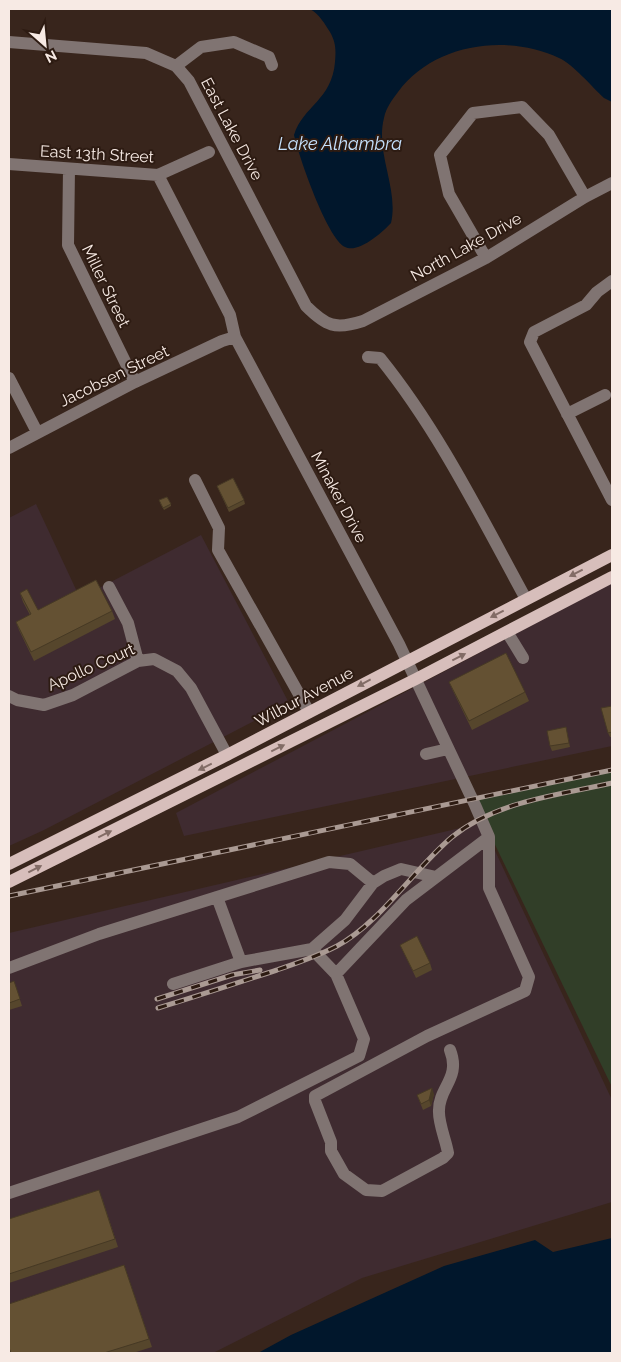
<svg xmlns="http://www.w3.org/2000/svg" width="621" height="1362" font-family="Raleway,sans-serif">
<rect width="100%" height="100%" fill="#38251c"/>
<!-- industrial -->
<path fill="#3f2b30" d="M36,504L80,598L201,535L289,703L44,830L9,846V518Z
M612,583V746L184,836L176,813Z
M482,823L612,1100V1202L362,1278L213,1353H9V933Z"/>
<!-- green -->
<path fill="#313e28" d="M612,770V1087L473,799Z"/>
<!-- water -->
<path fill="#01172c" d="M310,9H612V102L604,98C592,87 573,64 559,58C506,33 433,44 398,92C392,100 386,108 384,118C375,153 399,189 391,223C383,232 358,254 345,247C327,238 299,157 294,135C303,106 332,100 335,62C336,50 336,43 330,32C324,23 320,15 310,9Z
M612,1238V1353H258L291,1335L444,1266L535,1240L553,1252Z"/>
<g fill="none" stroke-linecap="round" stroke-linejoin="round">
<!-- minor -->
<path stroke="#807472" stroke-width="12" d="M9,42L146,53L176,66L189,81L306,306C326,326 335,330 363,321L486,258L585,197L612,183
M176,66L201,47L234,42L269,57L272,65
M9,164L158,175L209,152
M69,169L68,245L135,382
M158,175L230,315L235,337L399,644L475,805L489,837V888L529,977L525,991L427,1036L315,1096V1101L331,1142V1151L344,1174L366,1190L382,1191L443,1158L448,1153C446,1140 438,1123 439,1110C439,1087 461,1078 450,1050
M486,258L449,194L440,155L473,113L522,107L549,135L585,197
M612,281L597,292L586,305L534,332L530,342L612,500
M368,357L380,358C439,431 481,517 526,599
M9,378L37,432
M567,414L605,395
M9,448L135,382L222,341L235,337
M195,480L219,528L218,550L309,712
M109,587L128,623L138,661
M507,632L523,658
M9,696L17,700L44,705L73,695L138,661L154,659L177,671L191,688L227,755
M426,754L448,749
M217,897L241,962L312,949L336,974
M312,949L345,920L373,883L384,876L401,869L436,877
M9,968L99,934L329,862L350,864L373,883
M173,984L241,962
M9,1193L238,1117L359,1056L364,1039L336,974L406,900L489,837"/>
<!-- major -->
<path stroke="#d7bebb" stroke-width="12" d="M9,864L227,755L612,555
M9,882L416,679L612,577"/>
<!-- rail casing -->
<g stroke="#aa9a93" stroke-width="5">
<path id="rail" d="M9,896L612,770
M157,999L232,975L260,970
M158,1008C198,996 237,983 277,970C297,963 318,956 337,946C380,923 414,869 452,837C496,801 559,795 612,783"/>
</g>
<!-- rail -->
<use href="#rail" stroke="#2d1b12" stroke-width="3" stroke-dasharray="9" stroke-linecap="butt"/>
</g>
<!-- wall -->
<path fill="#56462c" d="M217,486L244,500L245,504L229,512Z
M160,503L171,504V506L164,510Z
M20,593L38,610L112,611L115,619L34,661L19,630L16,622L30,615L23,602Z
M449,682L525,692L529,701L472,730L453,691Z
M612,706V737H610L608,733Z
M567,732L570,747L552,751L550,746Z
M400,945L430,963L432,970L416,978Z
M14,981L22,1006L9,1010V983Z
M434,1094L431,1106L423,1110L417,1095Z
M102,1198L118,1247L9,1283V1219Z
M124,1265L152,1347L133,1353H11Z"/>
<!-- shaded-wall -->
<path fill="#463924" d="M432,1088L434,1094L431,1106L429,1100Z"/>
<!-- building -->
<path fill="#645133" stroke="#463924" d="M233,478L244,500L228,508L217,486Z
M167,497L171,504L163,508L159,500Z
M96,580L112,611L31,652L16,622L31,614L20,593L27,589L38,610Z
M506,653L525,692L469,721L449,682Z
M612,706V732L608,733L601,708Z
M566,727L569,743L550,746L547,731Z
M417,936L430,963L413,971L400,945Z
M14,981L20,999L9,1003V983Z
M432,1088L429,1100L421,1104L417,1095Z
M99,1190L115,1239L9,1274V1219Z
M124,1265L149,1339L104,1353H11L9,1348V1304Z"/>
<!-- one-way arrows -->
<defs><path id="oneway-solid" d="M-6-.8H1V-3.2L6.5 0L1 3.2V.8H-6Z" transform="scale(1.25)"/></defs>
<g fill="#826c66">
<use href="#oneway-solid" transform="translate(576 573) rotate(153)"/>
<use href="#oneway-solid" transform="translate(497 614) rotate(153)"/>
<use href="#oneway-solid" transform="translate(459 657) rotate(-27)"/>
<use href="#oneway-solid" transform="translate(364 683) rotate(152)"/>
<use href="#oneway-solid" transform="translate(278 748) rotate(-26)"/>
<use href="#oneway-solid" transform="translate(205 767) rotate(154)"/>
<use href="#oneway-solid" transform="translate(105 834) rotate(-26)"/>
<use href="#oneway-solid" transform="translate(35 869) rotate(-27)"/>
</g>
<g text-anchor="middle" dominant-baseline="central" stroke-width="4" stroke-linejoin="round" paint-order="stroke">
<!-- street labels -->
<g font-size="16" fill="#f7eae4" stroke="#2d1b12">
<text transform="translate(232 129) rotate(62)">East Lake Drive</text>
<text transform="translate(97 154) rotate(3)">East 13th Street</text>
<text transform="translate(466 247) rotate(-29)">North Lake Drive</text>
<text transform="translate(106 286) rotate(64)">Miller Street</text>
<text transform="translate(114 376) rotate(-26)">Jacobsen Street</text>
<text transform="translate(339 497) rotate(62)">Minaker Drive</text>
<text transform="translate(91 667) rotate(-24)">Apollo Court</text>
<text transform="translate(304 697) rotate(-28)">Wilbur Avenue</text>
</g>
<!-- water labels -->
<g font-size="18" font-style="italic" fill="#c5e1fd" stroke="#2d1b12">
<text x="340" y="143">Lake Alhambra</text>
</g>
</g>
<!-- border -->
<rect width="621" height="1362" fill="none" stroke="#f7eae4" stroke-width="20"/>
<!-- north arrow -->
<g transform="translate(45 45) rotate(153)" stroke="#2d1b12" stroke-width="4" paint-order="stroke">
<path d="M0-4L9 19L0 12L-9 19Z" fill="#f7eae4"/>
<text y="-8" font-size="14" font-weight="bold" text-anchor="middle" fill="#f7eae4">N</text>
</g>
</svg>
